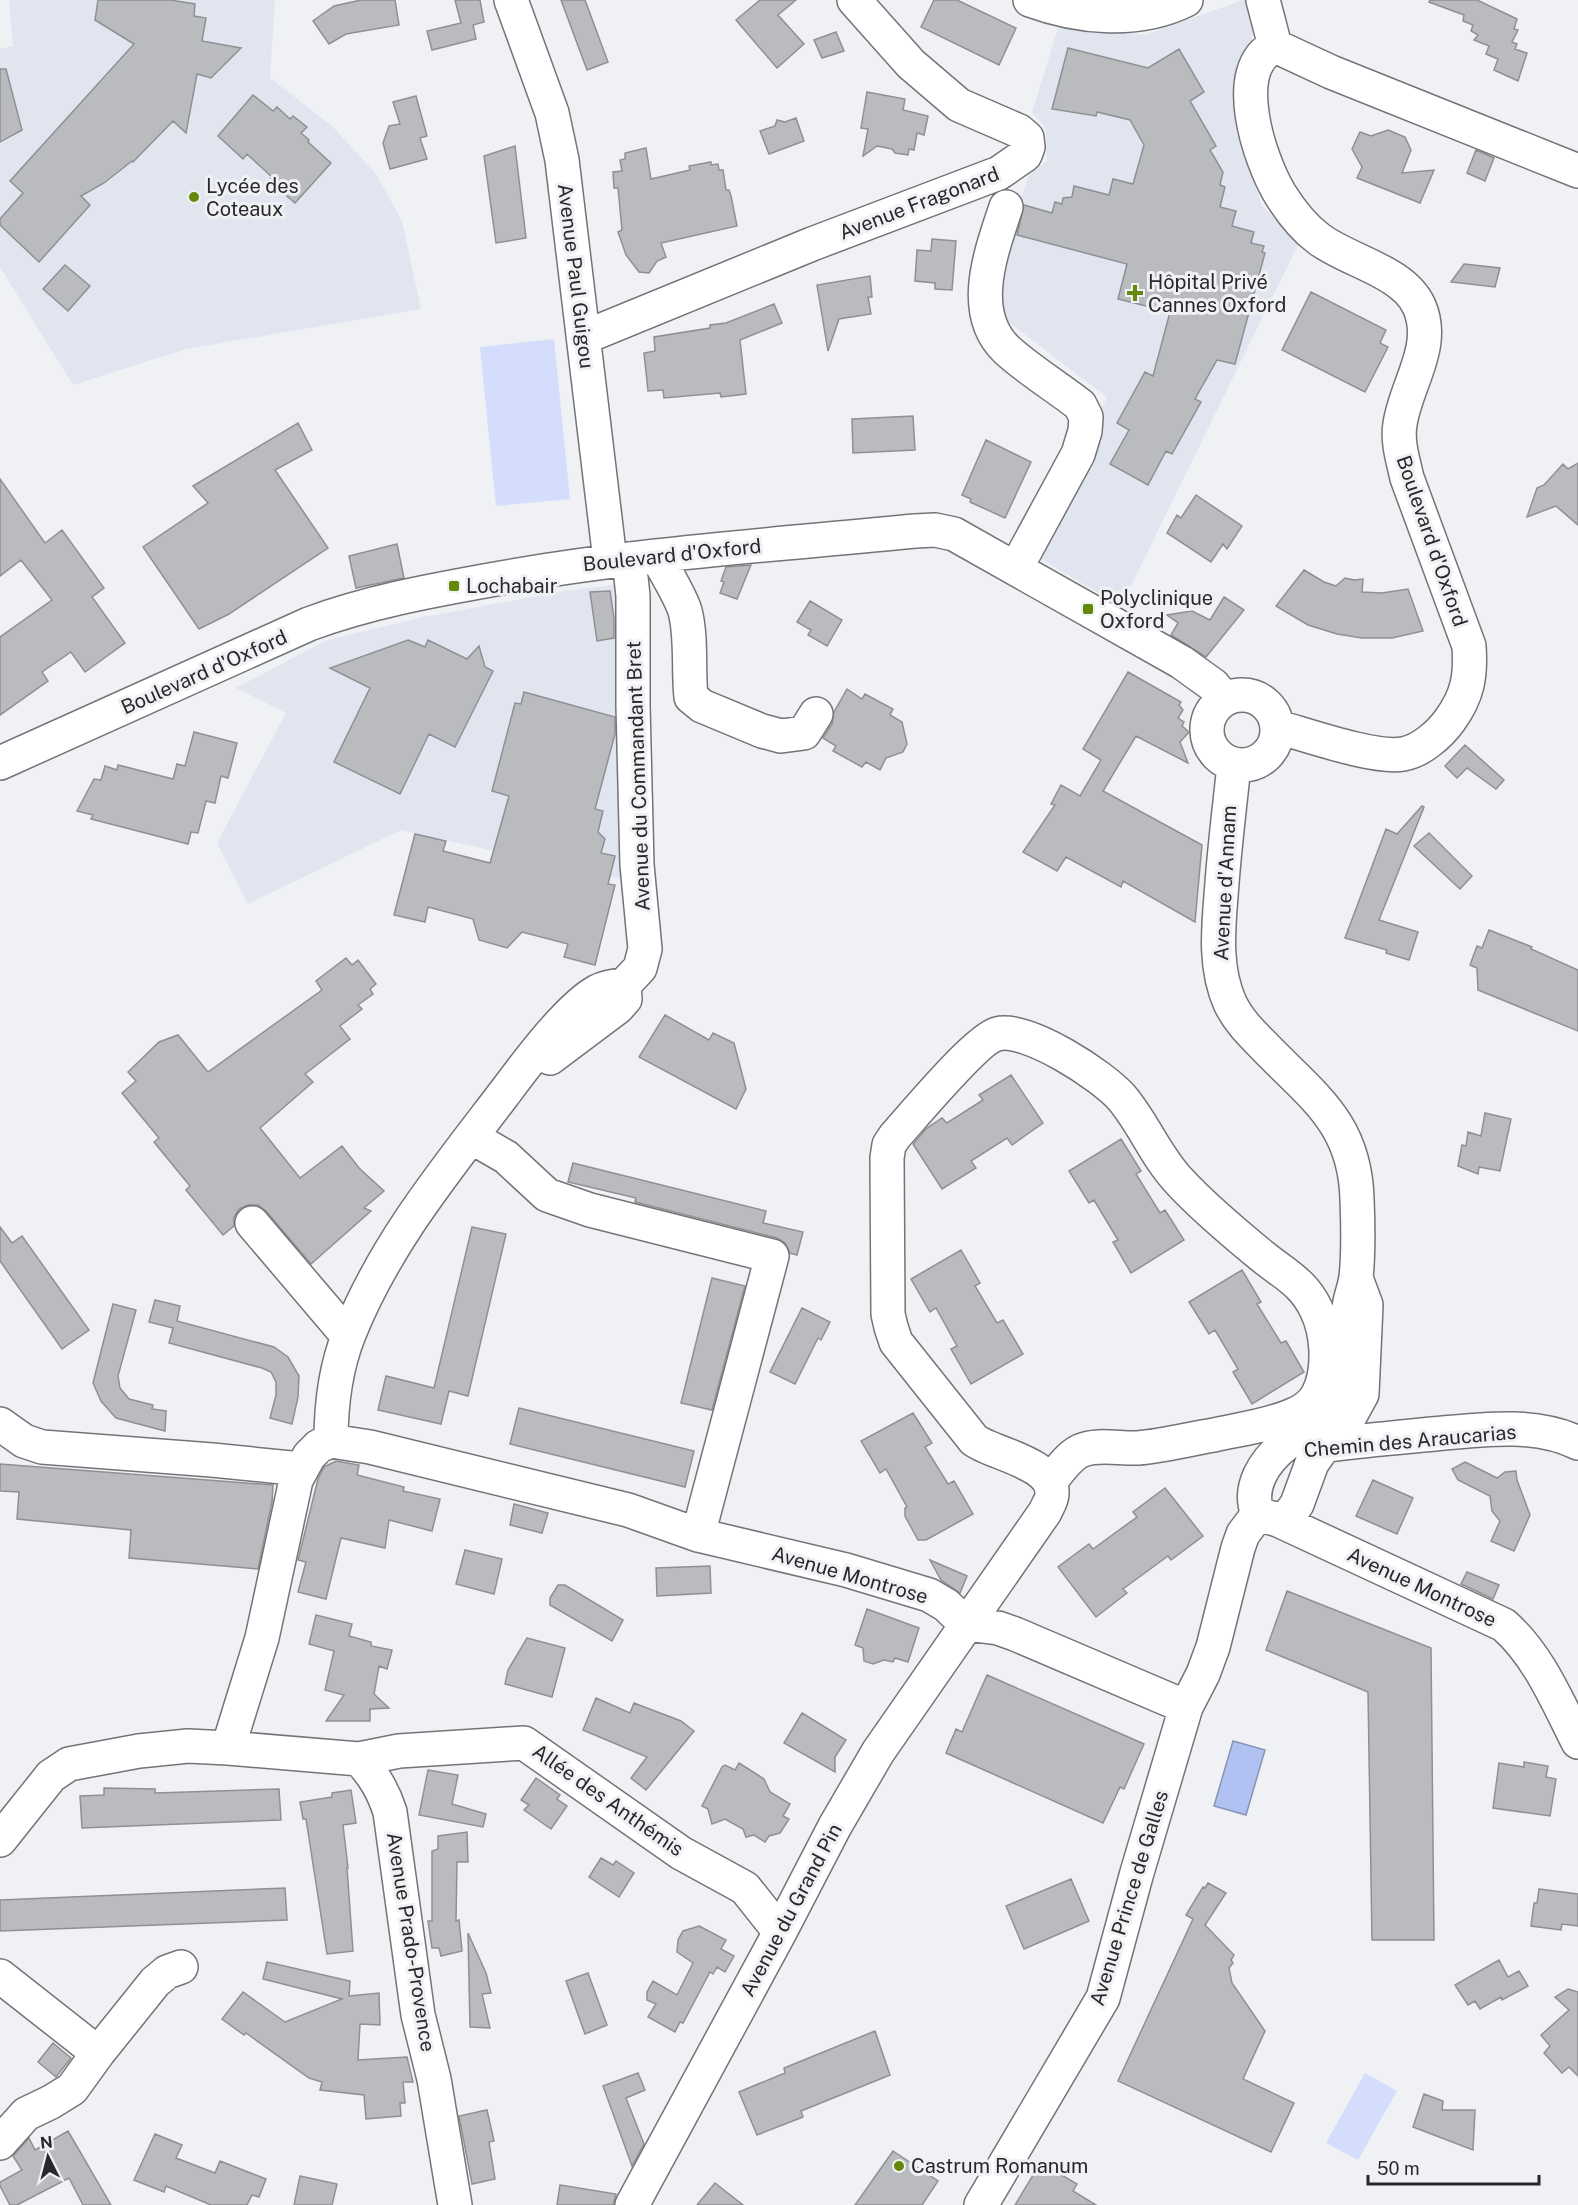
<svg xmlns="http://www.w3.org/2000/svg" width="1578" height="2205" font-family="'Public Sans',sans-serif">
<rect width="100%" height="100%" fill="#f0f1f5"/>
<!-- built -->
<path fill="#e1e5f0" d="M9,0H275L270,78L332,126L376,174L402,221L421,309L186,349L73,385L0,267V49L13,46Z
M1243,0H1248L1253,32L1235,127L1262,206L1299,243L1121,606L1035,556L1107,397L998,314L994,272L1029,175L1047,161L1046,129L1032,112L1060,22L1145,35Z
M615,585L629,881L401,830L248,904L217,843L286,713L236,688L327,640L424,617L564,591Z"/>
<!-- green -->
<path fill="#d4defc" d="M554,339L570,499L496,506L480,347Z
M1365,2073L1397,2091L1358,2160L1326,2143Z"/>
<!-- water -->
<path fill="#b1c1f2" stroke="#8893b6" stroke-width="1.5" d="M1233,1741L1265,1750L1246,1815L1214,1806Z"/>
<!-- building -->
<path fill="#babbbf" stroke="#8f9093" stroke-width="1.5" d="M98,0H170L195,4L194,16L206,18L202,41L241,48L211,78L197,74L186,133L173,121L133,162L132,161L104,183L81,196L90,205L39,262L0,225V219L23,193L10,181L134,44L95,20Z
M361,0H395L399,25L346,34L329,44L313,21L334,6Z
M455,0H480L484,22L473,25L476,39L432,50L427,31L461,23Z
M561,0H585L608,62L587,70Z
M760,0H796L778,15L804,44L777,68L736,20Z
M934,0H957L1016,28L999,65L921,27Z
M1430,0H1477L1517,19L1514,29L1518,30L1512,42L1517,44L1515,49L1527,53L1518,81L1494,70L1498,59L1486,54L1489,46L1474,40L1478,35L1471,31L1473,25L1463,21L1464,15L1429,2Z
M836,32L844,51L822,58L814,40Z
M1068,48L1148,68L1179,49L1204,92L1190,101L1216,146L1210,150L1223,172L1220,185L1225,187L1220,207L1236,211L1232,226L1254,232L1251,243L1264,246L1262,252L1265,253L1235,364L1217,360L1195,399L1201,402L1172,454L1166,451L1148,485L1110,464L1129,430L1117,423L1145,372L1153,376L1170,312L1118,299L1127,264L1017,235L1024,205L1052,213L1055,202L1062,204L1063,198L1072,197L1074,186L1109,195L1113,179L1133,184L1144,145L1130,120L1097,112L1096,116L1052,109Z
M0,69H6L22,130L0,142Z
M867,92L905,99L903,110L928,116L924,135L917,133L914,150L909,149L908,155L895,153L892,149L877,146L863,156L868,129L861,128Z
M253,95L273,111L277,107L290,119L293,116L307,127L301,133L309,140L308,142L331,163L295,203L269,181L272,177L247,154L243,159L218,136Z
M416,96L427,136L420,138L427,159L390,169L383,143L389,126L400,124L393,102Z
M796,118L804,141L769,154L760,131L775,126L777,120L785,122Z
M1388,130L1405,137L1411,150L1402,173L1434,170L1420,203L1357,178L1362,167L1352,149L1360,132L1371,136Z
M515,146L526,238L496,243L484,156Z
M646,148L651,179L690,170L689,166L711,162V165L718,164L719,170H723L726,190H729L731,196L737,226L661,243L666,257L657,261L649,273L639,272L626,255L618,232L622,230L618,188H614L613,172L622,171L620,160L625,159V153Z
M1476,150L1494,158L1485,181L1467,173Z
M932,239L956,241L952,290L935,289V283L915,281L917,250L931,251Z
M1464,264L1500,268L1495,287L1451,282Z
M65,265L90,286L68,311L43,289Z
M870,276L872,297H868L871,314L839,319L828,351L817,285Z
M1311,292L1386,330L1380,343L1388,347L1365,392L1282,350Z
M774,304L782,323L740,340L746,394L721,397L720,393L664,398L663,390L648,391L644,353L655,351L654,337L710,328V325L726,323Z
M913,416L915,450L853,453L852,419Z
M298,423L312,450L275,470L328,548L229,614L199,629L143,547L208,503L193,486Z
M986,440L1031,462L1005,518L970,502L971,499L962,495Z
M1578,463V525L1556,506L1527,517L1537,488L1544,485L1563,464L1568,469Z
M0,479L45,543L62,530L104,588L92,597L125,643L85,672L71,652L42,672L48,681L0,715V637L52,600L21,560L0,576Z
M1196,495L1242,526L1227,549L1223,544L1211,562L1167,533L1177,515L1181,518Z
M397,544L404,578L356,588L349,556Z
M751,565L737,599L720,593L724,582L721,581L726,567Z
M1304,570L1324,582L1336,586L1345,578L1354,580L1363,579L1362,592L1382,593L1408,589L1423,631L1392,638H1362L1337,634L1308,625L1276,606Z
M610,591L614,618V638L597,641L590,592Z
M1224,597L1244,610L1206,657L1171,635L1178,623L1167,615L1192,611L1210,620Z
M810,601L842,620L827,646L808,635L811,630L797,622Z
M408,640L425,647L428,640L467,659L479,646L485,667L493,671L455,747L429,734L400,794L334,762L370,688L330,668Z
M1128,672L1181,702L1179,705L1183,710L1178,718L1184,722L1182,726L1189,732L1180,742L1188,763L1136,736L1103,791L1202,845L1195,922L1123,881L1121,887L1066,857L1057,871L1023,852L1055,805L1051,804L1061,785L1080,796L1101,760L1083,749Z
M847,689L862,699L865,694L893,709L890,715L902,722L907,744L903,752L886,758L880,770L866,762L862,767L833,751L836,746L823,738L832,724L834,712Z
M524,692L615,717V734L595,809L603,811L598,832L605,839L601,853L615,856L608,884L615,885L595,965L564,957L568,944L522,932L507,948L479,940L473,919L428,907L425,922L394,915L415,834L446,841L443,851L490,863L509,796L492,791L515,703L521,704Z
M194,732L237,743L228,778L221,776L215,803L206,801L198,833L191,832L188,844L91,819L93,815L77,811L94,779L101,780L105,766L117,770L118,765L173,779L177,764L185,766Z
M1465,745L1504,780L1496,789L1467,768L1457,778L1445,766Z
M1422,806L1424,807L1379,920L1418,932L1409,960L1386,953L1387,950L1345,938L1386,829L1397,834Z
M1429,833L1472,876L1460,889L1414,846Z
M1489,930L1532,947L1531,949L1578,970V1031L1478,990L1477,968L1470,965L1477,946L1482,948Z
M346,958L352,965L358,960L376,984L370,989L373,994L358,1005L362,1009L340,1026L350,1039L305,1074L313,1082L260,1128L300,1178L342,1146L359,1168L384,1191L364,1208L371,1211L311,1264L266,1211L258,1205H248L239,1209L234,1217V1226L223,1235L186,1190L190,1186L154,1142L159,1138L122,1093L136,1081L128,1072L159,1042L178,1035L208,1072L322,990L316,981Z
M665,1015L709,1040L713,1033L734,1043L746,1089L736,1109L639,1057Z
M1011,1075L1043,1123L1012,1145L1007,1138L971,1161L976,1168L942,1189L913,1144L927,1128L942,1118L947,1123L983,1100L979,1095Z
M1485,1113L1511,1119L1500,1171L1479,1167L1478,1174L1458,1166L1462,1145L1466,1146L1468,1132L1481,1136Z
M1121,1139L1141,1171L1136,1174L1160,1213L1165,1210L1184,1240L1131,1273L1113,1242L1118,1240L1094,1200L1089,1203L1069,1171Z
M573,1163L766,1211L763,1223L803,1232L797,1255L790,1253L785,1243L777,1238L635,1202L636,1198L568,1182Z
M0,1227L12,1243L22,1236L89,1330L62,1349L0,1261Z
M472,1227L506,1234L468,1396L449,1391L441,1424L378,1410L386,1376L434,1388Z
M961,1250L980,1283L975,1286L997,1323L1003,1320L1023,1354L971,1384L951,1349L957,1346L936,1308L930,1312L911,1279Z
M1242,1270L1261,1302L1257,1304L1281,1343L1286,1341L1304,1372L1252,1404L1233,1372L1238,1369L1215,1330L1209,1334L1189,1302Z
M712,1278L745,1286L712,1410L681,1403Z
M155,1300L180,1306L177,1321L274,1347L288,1357L299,1376L298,1397L292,1424L270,1418L276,1395V1382L271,1372L262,1368L169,1343L173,1328L149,1322Z
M113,1304L136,1310L118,1376L120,1388L129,1399L153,1405L152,1409L166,1411L165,1431L116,1418L101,1401L93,1383Z
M802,1308L830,1322L821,1340L818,1338L795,1384L770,1372Z
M519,1408L694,1451L685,1487L510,1444Z
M913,1413L932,1443L925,1447L948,1484L954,1481L973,1514L926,1540H918L905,1516V1508L907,1507L886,1469L880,1473L861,1441Z
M336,1461L359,1465L357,1475L404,1487L403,1491L440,1499L432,1531L389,1520L385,1548L341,1538L326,1599L298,1592L306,1562L298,1560L318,1479L324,1467Z
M1465,1462L1497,1478L1505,1472L1516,1471L1517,1480L1530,1515L1514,1551L1491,1541L1500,1521L1492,1511L1490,1496L1458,1480L1452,1469Z
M0,1464L273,1485L272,1502L258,1569L129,1558L131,1530L17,1519L19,1492L0,1491Z
M1373,1480L1413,1498L1397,1534L1356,1516Z
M1165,1488L1203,1536L1171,1560L1168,1556L1123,1589L1127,1593L1096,1617L1058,1567L1089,1544L1093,1549L1137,1517L1133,1512Z
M514,1504L548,1513L542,1533L510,1525Z
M465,1550L502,1559L494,1594L456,1584Z
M930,1560L967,1576L960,1593L941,1580Z
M710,1566L711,1593L657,1596L656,1568Z
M1467,1572L1499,1585L1493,1599L1461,1584Z
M558,1585H565L623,1620L612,1641L550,1605V1598Z
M1287,1591L1431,1648L1434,1940H1372L1368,1692L1266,1650Z
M867,1609L919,1628L908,1662L895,1658L893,1662L884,1660L873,1664L864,1661L863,1648L855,1645Z
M316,1615L352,1624L349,1636L371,1642V1646L392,1650L387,1669L379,1666L374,1694L389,1708L370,1709V1721H326L344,1695L325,1690L334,1651L309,1644Z
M527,1638L565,1648L552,1697L505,1684L508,1670Z
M987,1675L1144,1744L1124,1789L1120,1787L1103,1823L946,1753L956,1729L962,1732Z
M596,1698L630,1713L634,1703L681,1721L694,1731L646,1790L631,1778L647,1757L583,1730Z
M802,1713L846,1740L835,1757V1772L784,1743Z
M1524,1762L1548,1766L1546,1777L1556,1779L1550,1816L1493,1808L1499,1763L1524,1767Z
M739,1763L764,1779L770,1792L790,1804L783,1816L789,1819L780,1833L769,1836L765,1842L754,1835L746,1837L743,1829L725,1819L712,1824L708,1809L702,1806L722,1767L725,1765L735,1770Z
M428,1770L458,1775L452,1804L486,1814L483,1827L419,1815Z
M536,1778L560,1795L557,1799L567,1806L551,1829L524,1810L529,1805L521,1800Z
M104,1788L155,1789V1793L279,1789L281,1820L82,1828L80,1796L104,1795Z
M351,1790L356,1823L343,1825L348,1868H347L353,1951L327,1954L306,1819H303L300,1802L332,1797V1793Z
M467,1832L468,1862H457L456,1921L459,1920L462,1951L441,1956L439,1948H432L428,1921H432V1851L438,1849V1836Z
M601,1858L613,1865L616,1861L634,1873L619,1897L589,1877Z
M1071,1879L1089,1921L1024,1949L1006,1906Z
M1208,1883L1226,1893L1205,1925L1234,1955L1231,1960L1233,1963L1229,1968L1232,1983L1265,2031L1243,2079L1294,2103L1271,2152L1118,2081L1193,1919L1186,1915L1203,1887L1205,1888Z
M285,1888L287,1920L0,1931V1900Z
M1539,1889L1578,1894V1926L1562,1924L1561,1930L1531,1926L1534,1903H1537Z
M699,1926L726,1940L721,1949L734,1956L725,1972L717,1967L713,1974L710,1972L683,2023L680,2022L675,2032L648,2017L656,2004L647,2000V1992L653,1981L677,1995L693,1963L677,1952L678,1940L683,1931Z
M468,1933L486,1973L491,1993L482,1994L490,2028L470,2027Z
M1499,1960L1508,1977L1519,1971L1528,1986L1502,2000L1501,1997L1480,2009L1475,2001L1468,2005L1455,1985Z
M267,1962L350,1981L349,1996L379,1993L380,2025L360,2024L358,2060L407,2057L413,2082H403L405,2103H400L401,2116L366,2119L364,2095L320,2090L322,2082L309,2078L246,2033L244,2035L222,2019L243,1992L285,2022L342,1999L263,1979Z
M588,1973L607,2025L585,2034L566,1981Z
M1568,1989L1578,1992V2076L1569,2067L1562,2073L1544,2053L1550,2046L1541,2035L1569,2010L1555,1997Z
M875,2031L890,2075L801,2111L803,2117L757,2135L739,2092L785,2073L784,2068Z
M53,2043L71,2058L56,2077L38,2062Z
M638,2073L645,2090L626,2098L644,2144L632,2166L603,2086Z
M1424,2094L1443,2101L1442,2110H1475L1473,2150L1413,2127Z
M487,2110L494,2141L489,2142L495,2179L472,2184L459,2116Z
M68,2131L111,2205H83L69,2178L17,2205H10L0,2186V2182L22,2170L13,2156L29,2138L35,2150Z
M155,2134L182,2145L176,2158L215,2173L220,2161L266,2179L259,2197L252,2195L247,2205H211L166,2186L164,2192L134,2180Z
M893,2151L938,2181L922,2205H855Z
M1039,2165L1053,2174L1055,2171L1077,2184L1073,2191L1096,2205H1015Z
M300,2176L337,2184L332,2205H294Z
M715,2183L743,2205H697Z
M560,2185L616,2194L613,2205H557Z"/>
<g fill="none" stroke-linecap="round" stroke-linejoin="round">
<!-- minor casing -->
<g stroke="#737478" stroke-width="36">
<path id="minor" d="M511,0L552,113L562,160L610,560
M1030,0C1079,18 1138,24 1186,0
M1263,0L1275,46
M1006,207C992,250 967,312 1007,350C1029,370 1057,387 1080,405L1086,417L1085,431L1078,454L1016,568
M585,337L812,244L999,173L1025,155L1028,147L1027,138L1019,131L959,105L911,64L854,0
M657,556C665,572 680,595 685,611C692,638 688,669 691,697L702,706L762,731L781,736L804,733L816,714
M1207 730a35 35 0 1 1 70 0a35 35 0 1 1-70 0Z
M1278,727C1307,735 1375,759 1403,754C1421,751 1440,734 1450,720C1468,695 1471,676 1469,646L1407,478C1403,460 1397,442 1400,424C1406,384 1437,346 1419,306C1403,271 1348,261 1319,239C1304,228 1290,210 1280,194C1260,161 1228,68 1275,46L1331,72L1578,171
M0,763L309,624C368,602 429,591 490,580C631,554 773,545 915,531L935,530L954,534L1181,662L1213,685L1225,699
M1234,765C1230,804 1225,843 1222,883C1219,923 1213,965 1230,1003C1238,1020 1251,1033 1264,1046C1312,1096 1355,1122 1357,1199C1358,1225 1359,1252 1356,1277C1355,1287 1350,1297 1349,1308C1345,1338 1352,1373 1337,1401C1325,1423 1304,1430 1286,1444C1264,1461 1247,1488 1258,1514L1278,1520L1290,1514L1297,1504L1312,1463L1324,1446L1345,1425L1362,1394L1366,1305L1356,1278
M550,1058L618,1007L625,999L624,985
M471,1137L506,1157L547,1195L590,1210L772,1256L698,1535
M252,1223L348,1336
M0,1424L24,1441L42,1447L212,1460L301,1469
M331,1441L370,1447L628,1510L698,1535L846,1570L929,1595L946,1605L966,1624L998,1628L1015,1634L1186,1707
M1316,1447C1351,1441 1387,1439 1422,1435C1472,1431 1531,1420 1578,1443
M1278,1520L1504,1625C1539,1656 1557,1701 1578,1742
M228,1748L359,1759L399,1751L524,1743L681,1853L745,1888L780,1932
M359,1759C374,1775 383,1790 390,1812L418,2015L434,2079L455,2205
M0,1840L51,1776L69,1764L139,1751L188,1746L228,1748L262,1638L296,1480L309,1456L319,1446L331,1441C331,1404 335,1369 349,1334C385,1244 445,1171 503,1095C524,1067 568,1007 598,991C606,987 615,986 624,985L640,968L645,949L637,865L633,706V596L629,559
M0,1976L98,2053L155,1982L167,1972L181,1967
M0,2143L26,2114L51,2102L72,2089L98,2053
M632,2205L780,1932L835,1826L878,1752L1045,1512C1047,1507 1052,1500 1052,1494C1054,1463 993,1454 974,1440L896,1342L891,1327L888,1314L887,1158L889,1145L895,1136C913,1116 977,1039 997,1034C1027,1026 1103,1076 1122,1098C1144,1124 1156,1157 1180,1182C1204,1208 1234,1233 1262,1256C1284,1274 1303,1282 1316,1309C1328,1333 1330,1370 1318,1394C1313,1404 1303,1411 1293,1415C1268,1426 1240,1429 1214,1435C1189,1439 1163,1446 1138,1448C1120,1449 1097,1443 1080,1451C1068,1457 1059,1471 1050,1482
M981,2205L1103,1998L1136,1876L1186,1707L1203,1674L1213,1647L1238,1548L1243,1534L1258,1514"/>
</g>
<!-- minor -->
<use href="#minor" stroke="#fff" stroke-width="33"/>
</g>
<!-- markers -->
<g fill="#64880a" stroke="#f0f1f5" stroke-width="2">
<circle cx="194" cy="197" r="6"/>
<path d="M1132 284h6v6h6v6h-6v6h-6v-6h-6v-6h6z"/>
<rect x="448" y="580" width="12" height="12" rx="3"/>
<rect x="1082" y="603" width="12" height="12" rx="3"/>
<circle cx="899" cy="2166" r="6"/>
</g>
<g text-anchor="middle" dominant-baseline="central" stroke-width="6" stroke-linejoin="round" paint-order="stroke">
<!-- poi labels -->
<g font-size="20" fill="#29292b" stroke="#f0f1f5" text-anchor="start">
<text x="206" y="186">Lycée des<tspan x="206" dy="23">Coteaux</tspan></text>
<text x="1148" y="282">Hôpital Privé<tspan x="1148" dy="23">Cannes Oxford</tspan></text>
<text x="466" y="586">Lochabair</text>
<text x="1100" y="598">Polyclinique<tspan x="1100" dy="23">Oxford</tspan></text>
<text x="911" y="2166">Castrum Romanum</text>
</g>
<!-- street labels -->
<g font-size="20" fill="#29292b" stroke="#f0f1f5">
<text transform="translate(919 203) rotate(-21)">Avenue Fragonard</text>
<text transform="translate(576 276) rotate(83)">Avenue Paul Guigou</text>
<text transform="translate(1432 541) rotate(71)">Boulevard d'Oxford</text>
<text transform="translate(672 555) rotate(-6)">Boulevard d'Oxford</text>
<text transform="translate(204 672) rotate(-24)">Boulevard d'Oxford</text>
<text transform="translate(638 776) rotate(-92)">Avenue du Commandant Bret</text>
<text transform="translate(1225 883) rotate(-87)">Avenue d'Annam</text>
<text transform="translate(1410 1441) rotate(-5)">Chemin des Araucarias</text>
<text transform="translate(850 1575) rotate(16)">Avenue Montrose</text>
<text transform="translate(1422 1587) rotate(25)">Avenue Montrose</text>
<text transform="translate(608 1800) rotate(35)">Allée des Anthémis</text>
<text transform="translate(1129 1898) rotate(-73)">Avenue Prince de Galles</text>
<text transform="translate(791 1910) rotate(-62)">Avenue du Grand Pin</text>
<text transform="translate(411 1942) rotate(81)">Avenue Prado-Provence</text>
</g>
</g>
<!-- north arrow -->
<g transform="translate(48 2157) rotate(354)" stroke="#f0f1f5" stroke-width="4.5" paint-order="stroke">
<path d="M0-4.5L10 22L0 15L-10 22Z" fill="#29292b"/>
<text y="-9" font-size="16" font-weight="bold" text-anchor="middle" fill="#29292b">N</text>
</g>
<!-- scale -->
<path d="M1368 2175v9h171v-9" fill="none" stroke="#29292b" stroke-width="3"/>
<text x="1377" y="2175" font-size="18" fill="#29292b" stroke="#f0f1f5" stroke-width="4.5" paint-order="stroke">50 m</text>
</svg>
